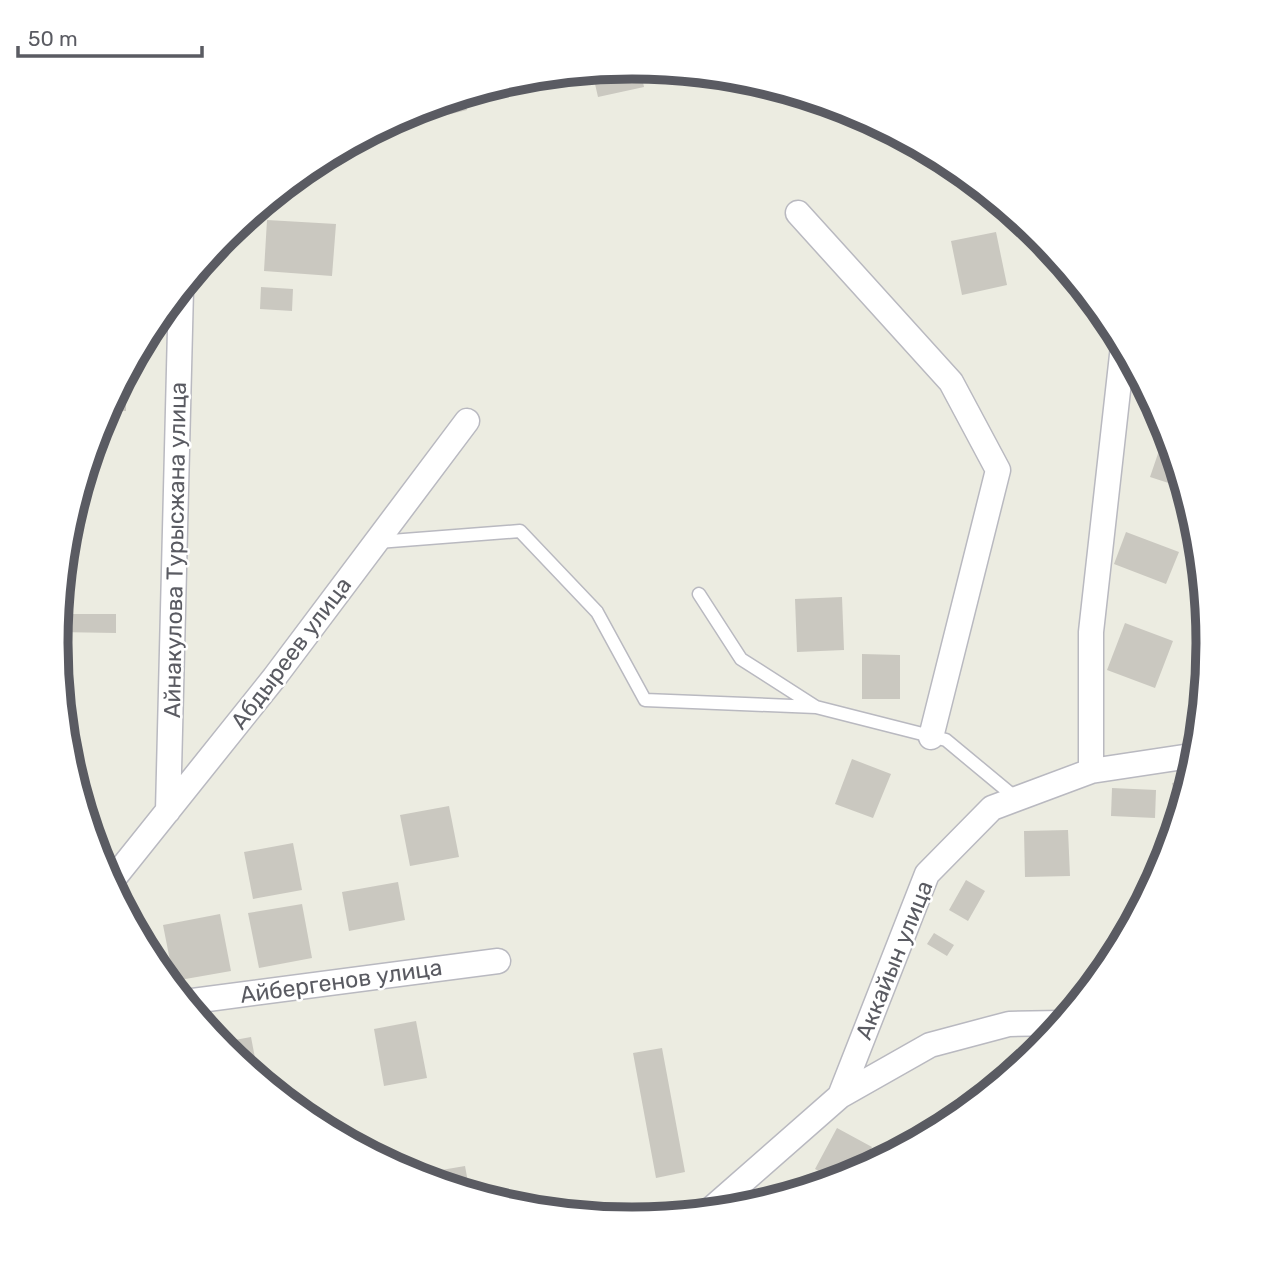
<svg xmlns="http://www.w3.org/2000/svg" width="1264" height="1286" font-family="Rubik,sans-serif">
<rect width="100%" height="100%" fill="#ecece1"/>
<!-- building -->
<path fill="#cac8c0" d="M632,67L640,68L644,87L598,97L592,71Z
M463,95L467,110L419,122L415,110Z
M267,220L336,224L332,276L264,271Z
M996,232L1007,285L962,295L951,241Z
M261,287L293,289L292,311L260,309Z
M126,373V411H106Z
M1165,433L1168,434L1184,488L1150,477Z
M1126,532L1179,552L1166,584L1114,564Z
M842,597L844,650L797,652L795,599Z
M59,614H116V633L57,632Z
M1125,623L1173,641L1155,688L1107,670Z
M862,654L900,655V699H862Z
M852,759L891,774L873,818L835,804Z
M1190,779L1181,809L1177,810L1172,783Z
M1112,788L1156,790L1155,818L1111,816Z
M449,806L459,857L410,866L400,815Z
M1068,830L1070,876L1025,877L1024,831Z
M293,843L302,890L253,899L244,852Z
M966,880L985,891L968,921L949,910Z
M398,882L405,920L349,931L342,892Z
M302,904L312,958L259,968L248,913Z
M220,914L231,971L174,981L163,925Z
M934,933L954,945L947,956L927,944Z
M416,1021L427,1078L384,1086L374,1029Z
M251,1037L259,1079L224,1050L218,1043Z
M662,1048L685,1172L656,1178L633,1053Z
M837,1128L872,1147L858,1172L836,1180L815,1169Z
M465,1166L470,1193L412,1175Z"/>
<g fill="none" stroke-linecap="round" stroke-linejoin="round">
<!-- lane casing -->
<g stroke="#b9b9c0" stroke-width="15">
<path id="lane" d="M378,542L520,531L597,612L645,700L816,707L946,740L1017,799
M699,594L741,659L816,707"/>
</g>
<!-- street casing -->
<g stroke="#b9b9c0" stroke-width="27">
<path id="street" d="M798,213L951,382L998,470L931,737
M1091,771V632L1123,346
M168,811L181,289
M110,883L274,678L467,421
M185,1002L498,961
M840,1096L927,874L992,808L1091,771L1197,755
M709,1211L840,1096L930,1045L1009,1024L1062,1023"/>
</g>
<!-- lane -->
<use href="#lane" stroke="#fff" stroke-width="12"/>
<!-- street -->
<use href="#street" stroke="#fff" stroke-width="24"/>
</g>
<g text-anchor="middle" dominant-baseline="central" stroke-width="5" stroke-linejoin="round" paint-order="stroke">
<!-- street labels -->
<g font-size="23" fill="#5a5b62" stroke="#fff">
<text transform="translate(175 550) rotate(-89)">Айнакулова Турысжана улица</text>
<text transform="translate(291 653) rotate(-53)">Абдыреев улица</text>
<text transform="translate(894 960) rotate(-68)">Аккайын улица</text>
<text transform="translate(341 981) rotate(-8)">Айбергенов улица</text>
</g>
</g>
<!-- crop -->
<path d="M0 0H1264V1286H0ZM68 643a564 564 0 1 1 1128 0a564 564 0 1 1-1128 0Z" fill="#fff" fill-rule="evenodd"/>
<path fill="none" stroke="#5a5b62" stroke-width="9" d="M68 643a564 564 0 1 1 1128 0a564 564 0 1 1-1128 0Z"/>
<!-- scale -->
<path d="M18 46v10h184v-10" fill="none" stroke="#5a5b62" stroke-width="3.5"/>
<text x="28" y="46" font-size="21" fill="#5a5b62" stroke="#ffffff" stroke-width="5" paint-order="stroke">50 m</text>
</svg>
